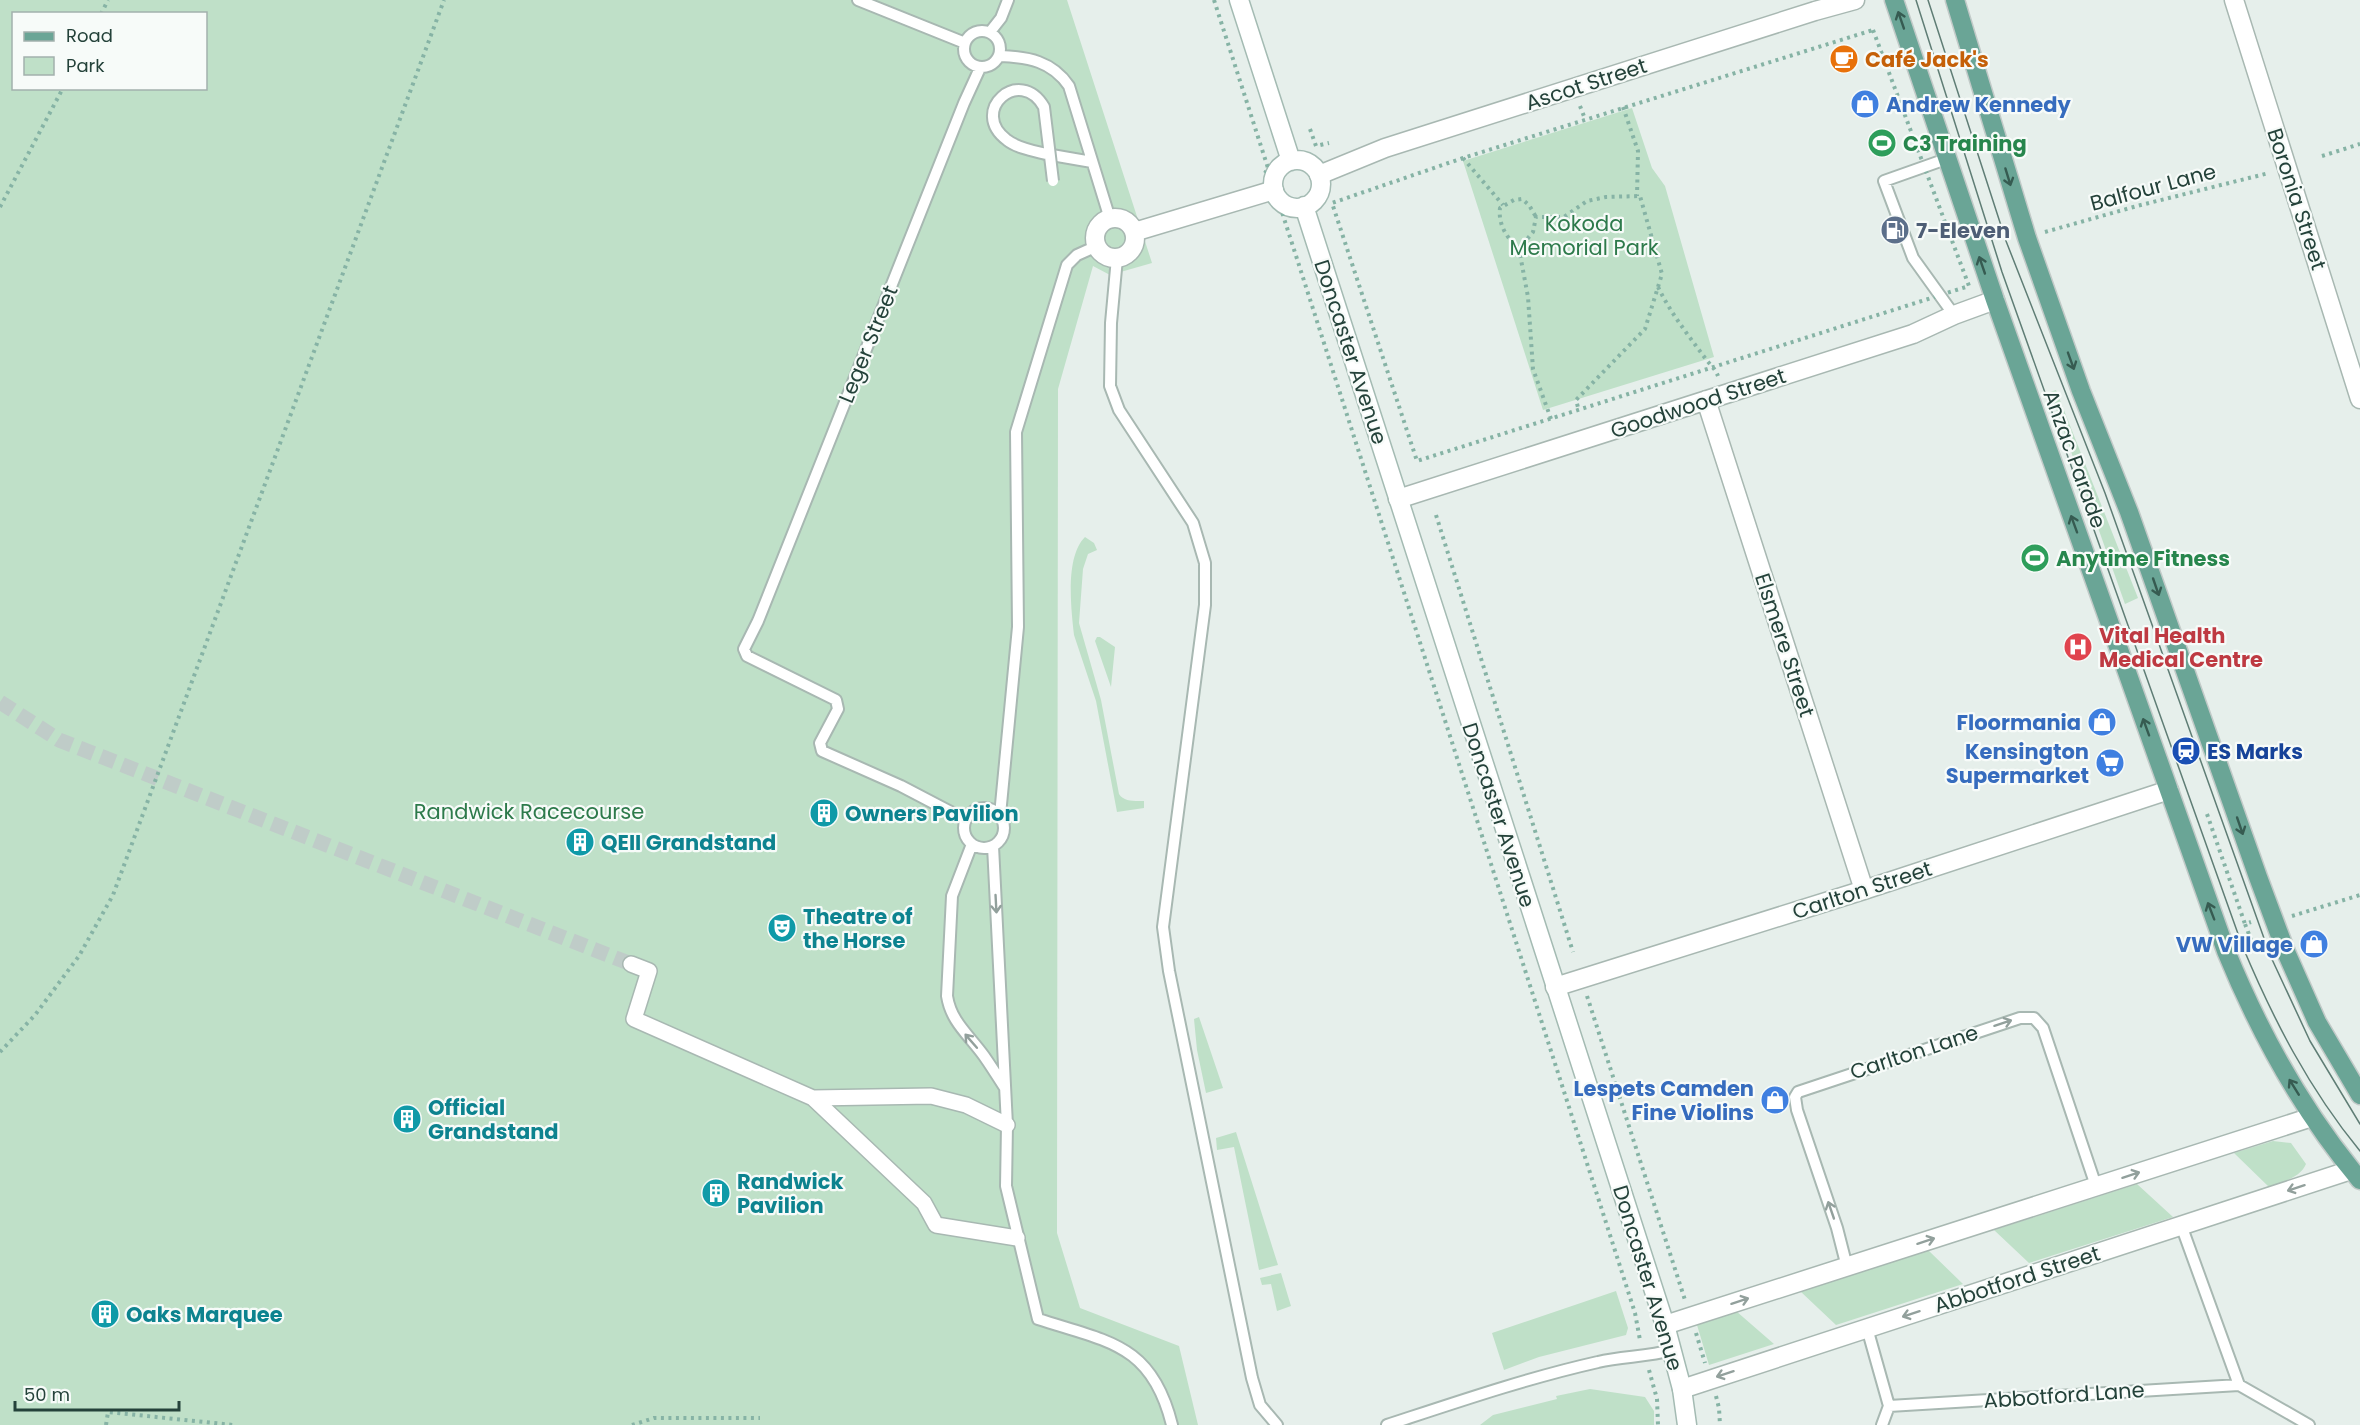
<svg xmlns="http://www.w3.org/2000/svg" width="2360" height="1425" font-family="Poppins,sans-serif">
<rect width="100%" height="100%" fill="#e6efeb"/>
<!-- green -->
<path fill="#bfe0c8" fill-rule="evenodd" d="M0,0H1067L1152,263L1110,275L1093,266L1058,389L1057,1233L1080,1308L1179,1346L1198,1425H0ZM14,14H206V88H14Z
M1632,108L1652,168L1665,186L1714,357L1543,410L1463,161Z
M2056,390L2138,598L2125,604L2050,392Z
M1085,537L1094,543L1097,550L1088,554L1083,569L1079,623L1101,700L1119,794C1124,802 1135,801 1144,801V808L1117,812L1096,701L1074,635C1071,608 1065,557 1085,537Z
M1097,637H1100L1115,647L1111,687L1095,641Z
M1199,1017L1223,1088L1206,1093L1197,1050L1194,1019Z
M1236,1132L1278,1265L1259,1270L1234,1147L1217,1150L1216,1138Z
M2273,1141L2291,1143L2306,1164C2300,1178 2282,1182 2269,1187L2234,1153Z
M2137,1184L2173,1217L2029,1263L1994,1230Z
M1928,1250L1963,1284L1836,1325L1800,1291Z
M1281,1273L1291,1306L1277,1311L1271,1284L1262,1285L1260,1278Z
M1616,1291L1628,1328L1626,1335L1539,1357L1504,1370L1492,1333Z
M1736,1311L1774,1344L1709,1365L1697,1325Z
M1590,1389L1645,1397L1654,1411V1425H1480L1493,1415L1557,1399L1556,1396Z"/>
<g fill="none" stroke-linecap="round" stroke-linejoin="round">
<!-- pedestrian-tunnel -->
<path stroke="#bfccc8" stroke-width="15" stroke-dasharray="15 8" stroke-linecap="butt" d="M0,702L59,740L631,964"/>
<!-- service casing -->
<g stroke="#a8b8b2" stroke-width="14">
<path id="service" d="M858,0L965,43
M964 49a18 18 0 1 1 36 0a18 18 0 1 1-36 0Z
M990,32L1001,18L1008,0
M1000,56C1028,57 1052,61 1069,86L1110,219
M1046,154L1092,162
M1949,158L1884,181L1913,258L1954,315
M1117,258L1111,323L1110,386L1119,410L1193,523L1205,563V605L1163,927L1169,971L1252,1378L1260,1405L1277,1425
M964 828a20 20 0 1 1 40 0a20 20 0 1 1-40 0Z
M1000,815L1018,627L1016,432L1067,265L1077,255L1097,246
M966,820L901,786L822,751L820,743L838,709L836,700L747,656L744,649L758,621L964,103L980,68
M972,844L952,896L947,996C951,1022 969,1035 984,1056C991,1066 998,1077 1005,1088
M993,846L1007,1125L1006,1186L1038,1319C1109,1342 1152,1344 1172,1425
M2181,1225L2239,1385
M1847,1267L1837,1228L1797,1110L1795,1097L1798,1092L2020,1018H2034L2043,1028L2096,1186
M1867,1328L1889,1406L1882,1425
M1889,1406L2239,1385L2309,1425
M1387,1425C1457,1402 1527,1378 1598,1362C1622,1356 1648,1357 1671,1350"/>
</g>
<!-- pedestrian casing -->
<g stroke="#a8b8b2" stroke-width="18">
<path id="pedestrian" d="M631,964L649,971L634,1019L813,1098L931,1096L966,1105L1007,1125
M813,1098L924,1203L936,1225L1017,1238"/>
</g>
<!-- minor casing -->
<g stroke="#a8b8b2" stroke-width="21">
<path id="minor" d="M1319,175L1385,148L1815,11L1855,0
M1095 238a20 20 0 1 1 40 0a20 20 0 1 1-40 0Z
M1134,232L1274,190
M1706,400L1864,890
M1398,499L1913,334L1954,315L1995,300
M1555,987L1864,890L2169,790
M1665,1325L2312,1117
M1682,1389L2351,1170"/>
</g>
<!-- tertiary casing -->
<g stroke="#a8b8b2" stroke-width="21">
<path id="tertiary" d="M2234,0L2360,399"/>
</g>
<!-- secondary casing -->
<g stroke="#a4bbb3" stroke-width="21">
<path id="secondary" d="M1239,0L1291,161
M1273 184a24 24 0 1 1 48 0a24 24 0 1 1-48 0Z
M1304,206L1665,1325L1682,1389L1687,1425"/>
</g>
<!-- primary casing -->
<g stroke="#c2cac8" stroke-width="21">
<path id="primary" d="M1894,0L1995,300L2226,951C2260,1034 2302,1111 2360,1180
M1955,0L2027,238L2081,391L2129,512L2258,877L2286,952L2317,1022L2360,1095"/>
</g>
<!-- path -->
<path stroke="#86b3a5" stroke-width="4" stroke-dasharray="3 4.5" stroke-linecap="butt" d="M1214,0L1268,168L1265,173
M101,14L108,0
M1873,30L1969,286L1417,461L1332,203L1463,158Z
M1580,106L1585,119
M1623,107L1638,151L1637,196
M1310,129L1316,146L1329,143
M2322,156L2360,144
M1463,158L1503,205
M0,207L63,88
M1278,208L1281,209L1635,1313L1640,1340
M2045,232L2137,206L2269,173
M1519,249C1507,238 1498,225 1500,208L1514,200L1522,199L1529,205L1536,217
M1658,287C1670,312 1688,335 1705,358C1710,365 1715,368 1718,376
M1551,419L1533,369L1528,297L1519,249L1533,232L1536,217H1564L1587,201L1606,197L1640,196L1662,274L1645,329L1576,400L1579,411
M1436,515L1573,952
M2207,814L2245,924
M2292,916L2360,895
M2246,944L2252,942L2245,924L2251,922
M1587,996L1685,1300
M0,1052L35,1015L79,956L113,895L444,0
M1696,1333L1705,1363
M1649,1370L1657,1399L1658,1425
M1716,1396L1719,1408L1720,1425
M106,1425L108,1412L233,1425
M632,1425L654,1418H760"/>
<!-- service -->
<use href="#service" stroke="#fff" stroke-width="10"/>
<!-- pedestrian -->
<use href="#pedestrian" stroke="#fff" stroke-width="15"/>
<!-- minor -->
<use href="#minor" stroke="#fff" stroke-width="18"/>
<!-- tertiary -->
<use href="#tertiary" stroke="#fff" stroke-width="18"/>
<!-- secondary -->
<use href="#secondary" stroke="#fff" stroke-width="18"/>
<!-- primary -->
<use href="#primary" stroke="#6aa596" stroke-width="18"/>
<!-- tram -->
<path stroke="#5f7d75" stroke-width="1.5" d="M1916,0L2002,272L2242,945C2273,1019 2309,1089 2360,1151
M1928,0L2006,241L2105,493L2270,955L2310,1041L2360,1124"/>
<!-- service-bridge casing -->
<g stroke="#a8b8b2" stroke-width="14" stroke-linecap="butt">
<path id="service-bridge" d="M1046,154C1034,151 1017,148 1007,140C968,111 1020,65 1044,107L1053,181"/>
</g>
<!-- service-bridge -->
<use href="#service-bridge" stroke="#fff" stroke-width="10"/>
</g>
<!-- one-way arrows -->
<defs><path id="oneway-shaft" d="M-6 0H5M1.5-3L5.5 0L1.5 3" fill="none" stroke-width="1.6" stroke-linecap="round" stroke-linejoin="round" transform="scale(1.5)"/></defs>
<g stroke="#365b51">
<use href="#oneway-shaft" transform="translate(1901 20) rotate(-109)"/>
<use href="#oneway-shaft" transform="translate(2008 177) rotate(73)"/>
<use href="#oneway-shaft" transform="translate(1982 265) rotate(-109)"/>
<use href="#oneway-shaft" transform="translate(2071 361) rotate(70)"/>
<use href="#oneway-shaft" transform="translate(2074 524) rotate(-110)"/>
<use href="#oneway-shaft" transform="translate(2156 587) rotate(71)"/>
<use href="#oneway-shaft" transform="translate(2146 727) rotate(-110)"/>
<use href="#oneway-shaft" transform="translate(2240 826) rotate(71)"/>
<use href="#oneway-shaft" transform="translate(2211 911) rotate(-111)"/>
<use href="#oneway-shaft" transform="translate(2294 1087) rotate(-122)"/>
</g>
<g stroke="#92a09c">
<use href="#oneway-shaft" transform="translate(996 904) rotate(87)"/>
<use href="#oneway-shaft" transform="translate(2003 1023) rotate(-18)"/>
<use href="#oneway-shaft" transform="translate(971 1041) rotate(-131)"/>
<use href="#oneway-shaft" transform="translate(2131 1175) rotate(-18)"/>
<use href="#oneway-shaft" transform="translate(2296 1188) rotate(162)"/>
<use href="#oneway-shaft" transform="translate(1831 1210) rotate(-109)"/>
<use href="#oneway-shaft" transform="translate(1926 1241) rotate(-18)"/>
<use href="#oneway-shaft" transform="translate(1740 1301) rotate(-18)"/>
<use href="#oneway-shaft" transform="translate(1911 1314) rotate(162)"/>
<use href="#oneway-shaft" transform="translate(1725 1374) rotate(162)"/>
</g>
<!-- icons -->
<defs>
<g id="cafe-disc" transform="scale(1.5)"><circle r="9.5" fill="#e8710a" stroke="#f7fbf9"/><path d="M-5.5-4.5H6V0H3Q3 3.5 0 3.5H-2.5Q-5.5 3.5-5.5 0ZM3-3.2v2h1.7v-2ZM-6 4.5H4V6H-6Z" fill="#fff"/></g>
<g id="shop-disc" transform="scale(1.5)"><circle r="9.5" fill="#3f7fe0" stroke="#f7fbf9"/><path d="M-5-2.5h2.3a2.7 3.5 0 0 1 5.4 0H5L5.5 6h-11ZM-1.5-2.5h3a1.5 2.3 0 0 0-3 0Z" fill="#fff"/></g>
<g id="stadium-disc" transform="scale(1.5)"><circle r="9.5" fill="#2e9e5b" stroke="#f7fbf9"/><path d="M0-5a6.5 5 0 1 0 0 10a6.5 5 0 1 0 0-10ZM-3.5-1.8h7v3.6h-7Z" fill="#fff"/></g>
<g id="fuel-disc" transform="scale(1.5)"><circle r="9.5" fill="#5c6f8a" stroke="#f7fbf9"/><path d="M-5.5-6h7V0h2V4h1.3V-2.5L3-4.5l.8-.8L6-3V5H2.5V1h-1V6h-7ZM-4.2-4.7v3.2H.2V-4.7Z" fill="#fff"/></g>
<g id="hospital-disc" transform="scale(1.5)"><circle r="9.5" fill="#e0444e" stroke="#f7fbf9"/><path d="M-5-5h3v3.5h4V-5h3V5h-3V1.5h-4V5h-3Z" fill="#fff"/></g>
<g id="station-disc" transform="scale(1.5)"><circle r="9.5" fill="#1a4fb4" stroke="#f7fbf9"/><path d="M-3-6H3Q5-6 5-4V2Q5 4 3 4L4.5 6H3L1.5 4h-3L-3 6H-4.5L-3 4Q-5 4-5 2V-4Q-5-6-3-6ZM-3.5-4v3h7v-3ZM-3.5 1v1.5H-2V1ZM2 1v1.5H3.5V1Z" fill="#fff"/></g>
<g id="supermarket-disc" transform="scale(1.5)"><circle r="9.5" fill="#3f7fe0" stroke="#f7fbf9"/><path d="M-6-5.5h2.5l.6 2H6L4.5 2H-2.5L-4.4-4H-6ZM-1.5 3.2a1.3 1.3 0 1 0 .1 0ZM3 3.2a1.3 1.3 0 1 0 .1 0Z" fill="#fff"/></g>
<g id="building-disc" transform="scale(1.5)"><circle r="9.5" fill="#0f9aa8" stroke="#f7fbf9"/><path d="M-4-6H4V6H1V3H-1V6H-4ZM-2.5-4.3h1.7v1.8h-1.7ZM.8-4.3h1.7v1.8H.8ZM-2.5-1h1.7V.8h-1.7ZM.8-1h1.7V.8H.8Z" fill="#fff"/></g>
<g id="theatre-disc" transform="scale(1.5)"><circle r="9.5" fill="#0f9aa8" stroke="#f7fbf9"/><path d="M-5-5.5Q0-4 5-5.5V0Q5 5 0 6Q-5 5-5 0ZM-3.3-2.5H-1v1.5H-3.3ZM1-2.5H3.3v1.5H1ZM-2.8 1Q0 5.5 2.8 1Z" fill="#fff"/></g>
</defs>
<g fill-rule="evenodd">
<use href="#cafe-disc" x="1844" y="59"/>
<use href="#shop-disc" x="1865" y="104"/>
<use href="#stadium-disc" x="1882" y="143"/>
<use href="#fuel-disc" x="1895" y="230"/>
<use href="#stadium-disc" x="2035" y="558"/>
<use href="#hospital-disc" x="2078" y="647"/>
<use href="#shop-disc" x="2102" y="722"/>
<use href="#station-disc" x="2186" y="751"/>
<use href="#supermarket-disc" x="2110" y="763"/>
<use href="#building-disc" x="824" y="813"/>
<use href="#building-disc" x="580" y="842"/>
<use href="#theatre-disc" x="782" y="928"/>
<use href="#shop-disc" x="2314" y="944"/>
<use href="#shop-disc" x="1775" y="1100"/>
<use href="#building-disc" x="407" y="1119"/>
<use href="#building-disc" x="716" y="1193"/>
<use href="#building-disc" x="105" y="1314"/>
</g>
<g text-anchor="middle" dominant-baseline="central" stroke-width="4.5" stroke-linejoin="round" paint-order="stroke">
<!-- food labels -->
<g font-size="21" font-weight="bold" fill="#c56008" stroke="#f7fbf9" text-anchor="start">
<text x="1865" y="59">Café Jack's</text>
</g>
<!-- street labels -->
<g font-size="21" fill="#24423a" stroke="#f7fbf9">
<text transform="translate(1586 84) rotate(-18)">Ascot Street</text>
<text transform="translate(2153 187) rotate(-15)">Balfour Lane</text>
<text transform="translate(2297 199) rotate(72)">Boronia Street</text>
<text transform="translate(868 344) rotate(-68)">Leger Street</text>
<text transform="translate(1351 352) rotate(72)">Doncaster Avenue</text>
<text transform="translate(1698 403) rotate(-18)">Goodwood Street</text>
<text transform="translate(2075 459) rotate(70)">Anzac Parade</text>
<text transform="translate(1785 645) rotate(72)">Elsmere Street</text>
<text transform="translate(1499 815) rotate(72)">Doncaster Avenue</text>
<text transform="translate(1862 890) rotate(-18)">Carlton Street</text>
<text transform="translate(1914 1052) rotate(-18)">Carlton Lane</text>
<text transform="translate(1648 1278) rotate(73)">Doncaster Avenue</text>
<text transform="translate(2017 1279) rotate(-18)">Abbotford Street</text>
<text transform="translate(2064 1395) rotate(-4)">Abbotford Lane</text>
</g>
<!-- shop labels -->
<g font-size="21" font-weight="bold" fill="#366cbe" stroke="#f7fbf9" text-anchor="end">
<text x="1886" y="104" text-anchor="start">Andrew Kennedy</text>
<text x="2081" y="722">Floormania</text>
<text x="2089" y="751">Kensington<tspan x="2089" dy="24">Supermarket</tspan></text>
<text x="2293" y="944">VW Village</text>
<text x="1754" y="1088">Lespets Camden<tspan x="1754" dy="24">Fine Violins</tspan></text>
</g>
<!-- leisure labels -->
<g font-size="21" font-weight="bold" fill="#27864d" stroke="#f7fbf9" text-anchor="start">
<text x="1903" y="143">C3 Training</text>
<text x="2056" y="558">Anytime Fitness</text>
</g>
<!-- park labels -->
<g font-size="21" fill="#2d7a4b" stroke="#f7fbf9">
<text x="1584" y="223">Kokoda<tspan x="1584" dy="24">Memorial Park</tspan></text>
<text x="529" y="811">Randwick Racecourse</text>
</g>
<!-- service labels -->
<g font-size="21" font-weight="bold" fill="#4e5e75" stroke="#f7fbf9" text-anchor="start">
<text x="1916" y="230">7-Eleven</text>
</g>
<!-- health labels -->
<g font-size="21" font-weight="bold" fill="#be3a42" stroke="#f7fbf9" text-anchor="start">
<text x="2099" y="635">Vital Health<tspan x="2099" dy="24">Medical Centre</tspan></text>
</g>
<!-- transit labels -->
<g font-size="21" font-weight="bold" fill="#164399" stroke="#f7fbf9" text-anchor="start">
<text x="2207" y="751">ES Marks</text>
</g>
<!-- culture labels -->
<g font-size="21" font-weight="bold" fill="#0d838f" stroke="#f7fbf9" text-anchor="start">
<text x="845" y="813">Owners Pavilion</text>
<text x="601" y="842">QEII Grandstand</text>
<text x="803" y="916">Theatre of<tspan x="803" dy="24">the Horse</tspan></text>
<text x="428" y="1107">Official<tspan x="428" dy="24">Grandstand</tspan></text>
<text x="737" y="1181">Randwick<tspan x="737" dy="24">Pavilion</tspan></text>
<text x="126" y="1314">Oaks Marquee</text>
</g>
</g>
<!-- legend -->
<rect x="12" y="12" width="195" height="78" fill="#f7fbf9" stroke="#a3b1ad" stroke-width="1.5"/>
<rect x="24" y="32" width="30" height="9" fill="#6aa596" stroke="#a3b1ad" stroke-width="1.5"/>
<text x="66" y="42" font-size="18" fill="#24423a">Road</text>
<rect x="24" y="57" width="30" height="18" fill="#bfe0c8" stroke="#a3b1ad" stroke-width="1.5"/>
<text x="66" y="72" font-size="18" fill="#24423a">Park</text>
<!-- scale -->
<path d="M15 1401v9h164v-9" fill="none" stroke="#24423a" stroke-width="3"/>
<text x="24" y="1401" font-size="18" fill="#24423a" stroke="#f7fbf9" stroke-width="4.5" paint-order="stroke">50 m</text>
</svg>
